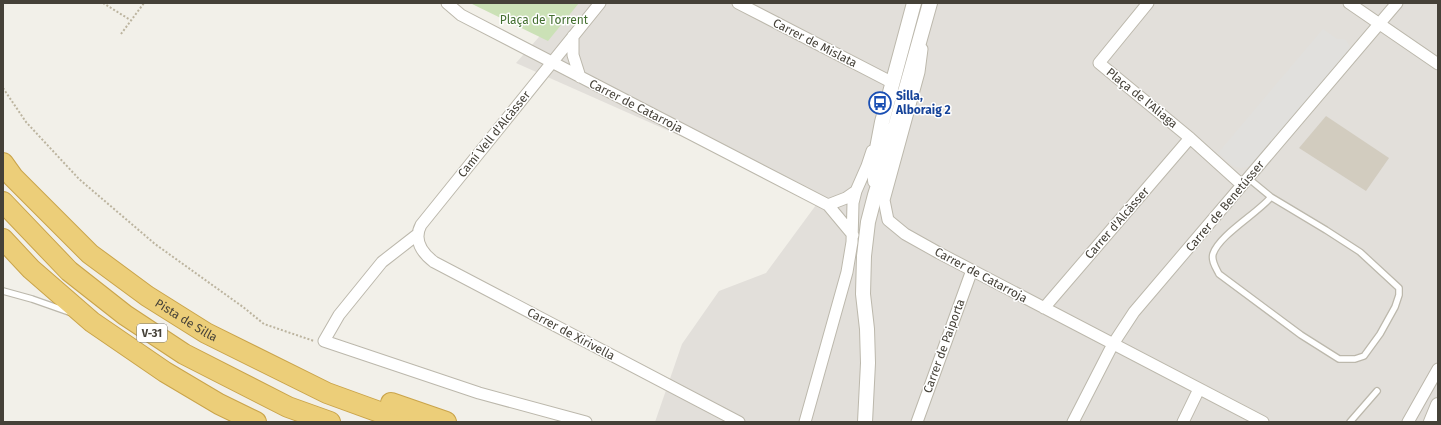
<svg xmlns="http://www.w3.org/2000/svg" width="1441" height="425" font-family="'Fira Sans',sans-serif">
<rect width="100%" height="100%" fill="#f2f0e9"/>
<!-- industrial -->
<path fill="#e2dfda" d="M569,3H1438V422H1416L1407,410L1402,422H655L682,344L719,291L766,273L816,205L696,143L516,63Z"/>
<!-- green -->
<path fill="#cbe1b6" d="M470,3H579L548,41Z"/>
<!-- parking -->
<path fill="#e1e0dd" d="M1323,29L1337,39H1343L1346,40L1351,49L1253,164L1248,167L1241,168L1233,166L1218,153Z"/>
<!-- building -->
<path fill="#d2ccbf" d="M1326,116L1389,158L1366,191L1299,148Z"/>
<g fill="none" stroke-linecap="round" stroke-linejoin="round">
<!-- service casing -->
<g stroke="#bcb8ac" stroke-width="8">
<path id="service" d="M1248,178L1271,197C1258,213 1219,235 1213,254C1211,261 1216,268 1219,274L1301,335L1339,359H1355L1364,356L1380,334L1395,307L1399,295V288L1360,252L1326,230L1271,197
M3,291L32,299L69,312
M1350,422L1377,391"/>
</g>
<!-- minor casing -->
<g stroke="#bcb8ac" stroke-width="13">
<path id="minor" d="M447,3L461,15L828,205L853,235
M600,3L421,225C413,240 422,253 434,262L739,422
M738,3L893,83
M1148,3L1099,63L1190,138L1242,185
M1349,3L1438,64
M573,36V55L580,77
M922,49L919,72L884,200L888,220L905,234L939,253L1263,422
M828,205L846,198L856,191
M418,234L382,262L339,315L324,341L479,393L586,422
M1044,308L1190,138
M805,422L847,272L852,242L853,203L856,191L867,166L872,151
M917,422L972,270
M1073,422L1113,344L1134,312L1397,3
M1183,422L1199,389
M1408,422L1438,369"/>
</g>
<!-- tertiary casing -->
<g stroke="#bcb8ac" stroke-width="16">
<path id="tertiary" d="M875,181V159L882,122L914,3
M865,422L868,363L867,329L863,294L864,256L868,222L875,195L886,160L930,3
M1431,422L1438,405"/>
</g>
<!-- motorway casing -->
<g stroke="#caa44a" stroke-width="22">
<g id="motorway">
<path id="s1" d="M3,163L13,177L90,254L147,296L206,333L327,393L407,422"/>
<path d="M3,202L69,271L125,315L184,354L288,407L330,422"/>
<path d="M3,239L31,269L92,322L165,372L219,404L256,422"/>
<path d="M391,403L446,422"/>
</g>
</g>
<!-- path -->
<path stroke="#bcb49f" stroke-width="2" stroke-dasharray="2 2" stroke-linecap="butt" d="M103,3L132,21
M121,34L144,3
M3,88L26,122L79,179L155,244L243,307L264,324L314,341"/>
<!-- service -->
<use href="#service" stroke="#fff" stroke-width="5.5"/>
<!-- minor -->
<use href="#minor" stroke="#fff" stroke-width="11"/>
<!-- tertiary -->
<use href="#tertiary" stroke="#fff" stroke-width="14"/>
<!-- motorway -->
<use href="#motorway" stroke="#ecce79" stroke-width="20"/>
</g>
<!-- icons -->
<defs>
<g id="bus-ring" transform="scale(1.15)"><circle r="9.5" fill="#fff" stroke="#1a4fb4" stroke-width="1.5"/><path d="M-5-6H5V4H4V6H2V4H-2V6H-4V4H-5ZM-3.5-4V0h7V-4ZM-3.5 1.2v1.5H-2V1.2ZM2 1.2v1.5H3.5V1.2Z" fill="#1a4fb4"/></g>
</defs>
<g fill-rule="evenodd">
<use href="#bus-ring" x="880" y="103"/>
</g>
<g text-anchor="middle" dominant-baseline="central" stroke-width="3" stroke-linejoin="round" paint-order="stroke">
<!-- shield labels -->
<rect fill="#fff" stroke="#7d7a74" stroke-width="1" x="137" y="324" width="30" height="18" rx="3"/>
<g font-size="11" font-weight="bold" fill="#454138">
<text x="152" y="333">V-31</text>
</g>
<!-- park labels -->
<g font-size="12" fill="#457032" stroke="#fff">
<text x="544" y="20">Plaça de Torrent</text>
</g>
<!-- street labels -->
<g font-size="12" fill="#454138" stroke="#fff">
<text transform="translate(815 43) rotate(27)">Carrer de Mislata</text>
<text transform="translate(1142 98) rotate(39)">Plaça de l'Aliaga</text>
<text transform="translate(636 106) rotate(27)">Carrer de Catarroja</text>
<text transform="translate(494 134) rotate(-51)">Camí Vell d'Alcàsser</text>
<text transform="translate(1225 206) rotate(-50)">Carrer de Benetússer</text>
<text transform="translate(1117 223) rotate(-49)">Carrer d'Alcàsser</text>
<text transform="translate(981 275) rotate(28)">Carrer de Catarroja</text>
<text stroke="none"><textPath href="#s1" startOffset="243">Pista de Silla</textPath></text>
<text transform="translate(571 334) rotate(28)">Carrer de Xirivella</text>
<text transform="translate(944 346) rotate(-70)">Carrer de Paiporta</text>
</g>
<!-- transit labels -->
<g font-size="12" font-weight="bold" fill="#164399" stroke="#fff" text-anchor="start">
<text x="896" y="96">Silla,<tspan x="896" dy="14">Alboraig 2</tspan></text>
</g>
</g>
<!-- border -->
<rect width="1441" height="425" fill="none" stroke="#454138" stroke-width="8"/>
</svg>
